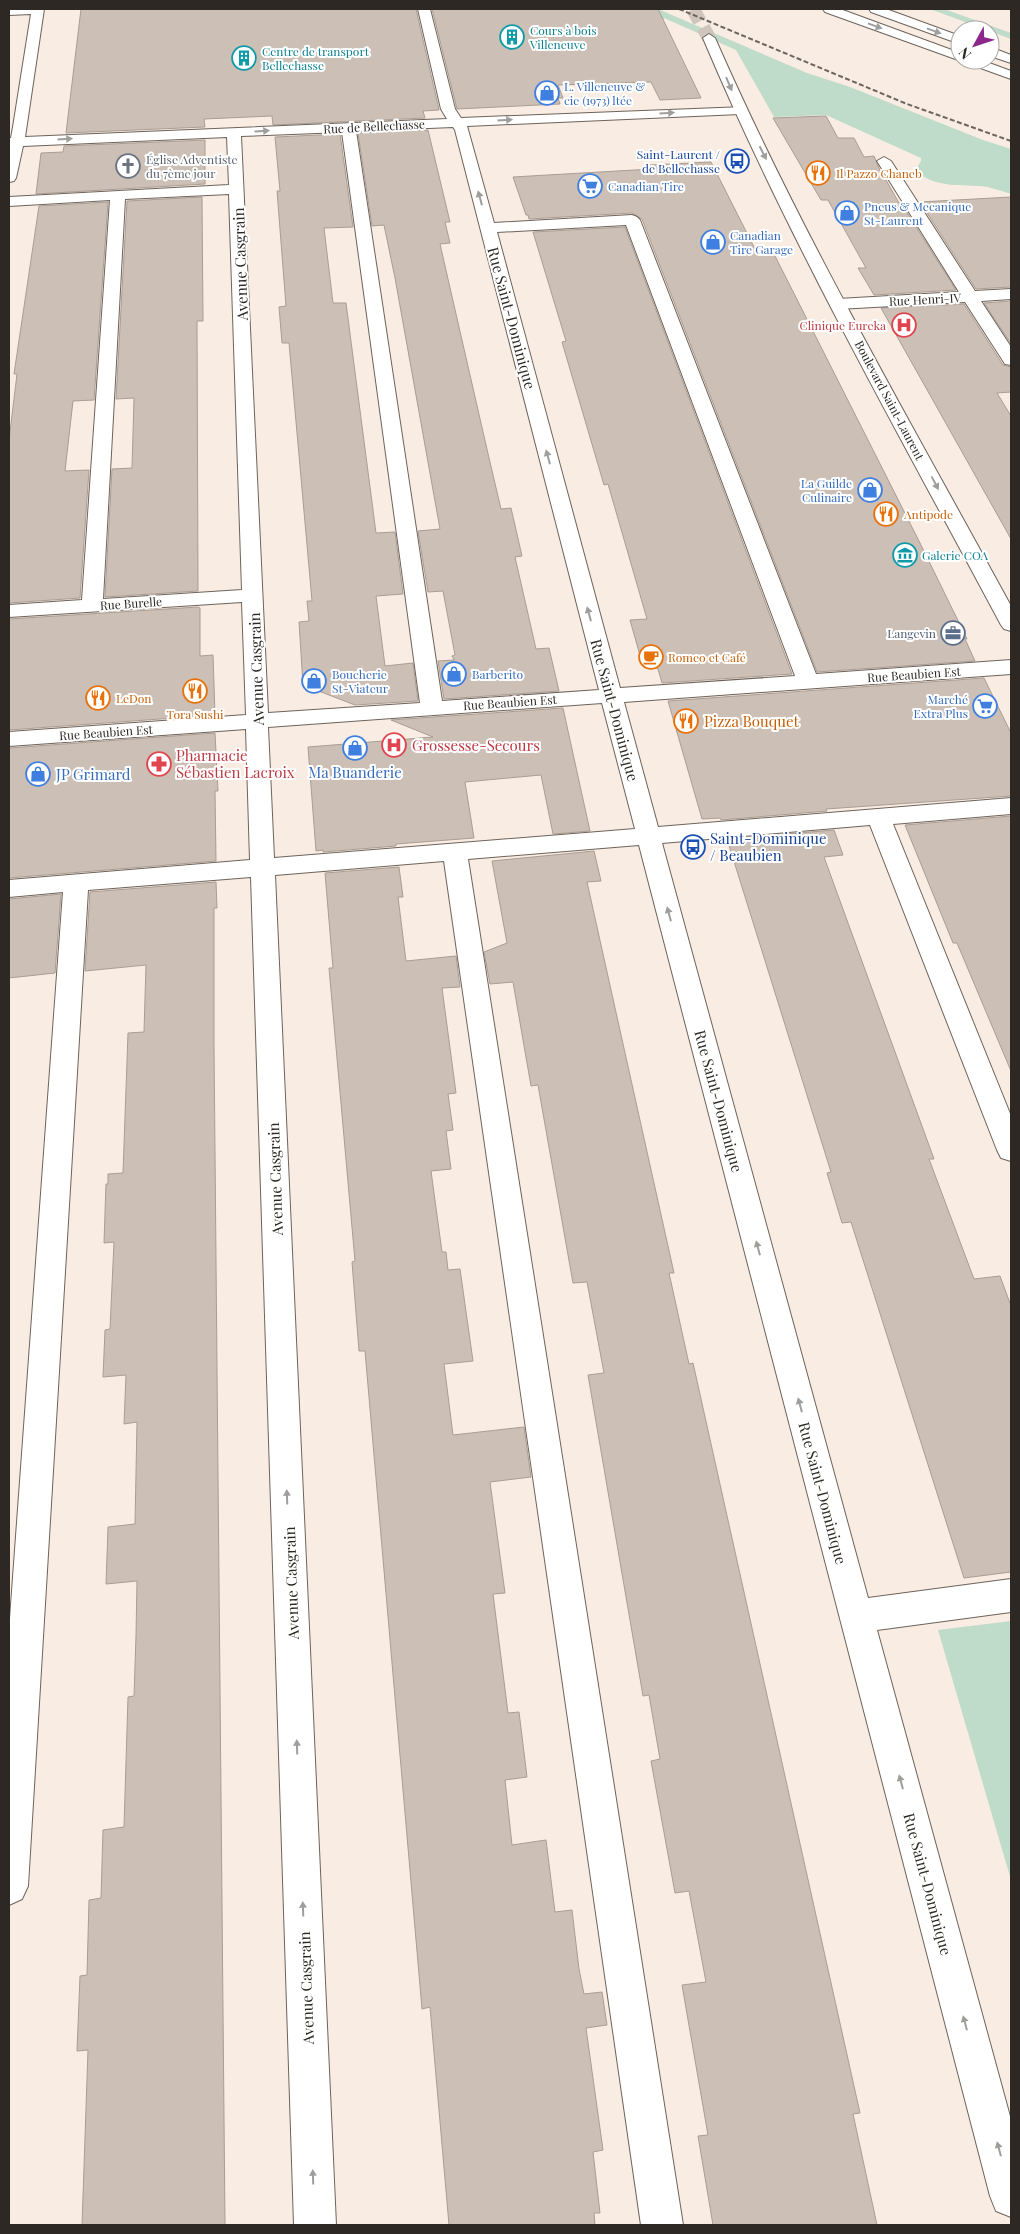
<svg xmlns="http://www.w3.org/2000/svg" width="1020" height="2234" font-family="'Playfair Display',serif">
<rect width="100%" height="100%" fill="#f9ece2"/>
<!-- green -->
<path fill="#bfdbc9" d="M637,9H658L807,73L850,87L983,140L1011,149V194C1004,192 996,189 988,187C960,183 940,190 915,171L921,161V158L826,115L774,117L736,50L664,18L663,20Z
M930,9H944L1011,33V39Z
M1011,1621V1880L938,1630Z"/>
<!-- building -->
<path fill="#ccbfb6" stroke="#a99d94" d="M81,9H416L439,110L423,111L425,118L273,125L272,116L204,119L205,127L66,133Z
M432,9H658L701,98L660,100L651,82L558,85L563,98H558L560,104L457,109Z
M826,116L838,138H854L864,157L874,156L884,180H886L899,203H901L956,290L874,295L858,268H866L828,200H821L773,118Z
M428,130L450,222H445L450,243L440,244L489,458L501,509L511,508L522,556L515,557L536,649L549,648L559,691L444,699L438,661L454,660L452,656L455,655L443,591L428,592L418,531L440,529L395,278L384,225L372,226L358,133Z
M340,134L353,227L324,228L333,303H346L376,533L395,532L403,594L376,596L385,666L413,663L418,701L355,705L303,685L299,622L309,621L307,601H312L289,343H282L279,307L286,306L277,191H280L275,137Z
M205,140V184L36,194L41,153L63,152L64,146Z
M711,162L755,249L771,248L919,541L967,639H965L975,661L817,672L642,219L632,213L529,219L528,215H526L513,177L652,169L650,165Z
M202,197L203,321H197L198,591L105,597L112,469L132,468L134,398L116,399L127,201Z
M1011,197V287L976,289L920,202Z
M108,202L94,400L73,401L65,471L89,470L80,598L9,603V440L17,374H14L39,206Z
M625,227L792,674L662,683L658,669L641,659L630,620L647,619L608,484L604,485L562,342L566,341L533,232Z
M1011,301V344L984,303Z
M964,304L1003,365L1011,367V392L997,393L1011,416V539L881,308Z
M198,607L200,608V656L213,655L215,715L9,730V619Z
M984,678L1011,733V796L826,809L827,811L721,820L720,818L702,819L668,701Z
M563,708L590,831L553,834L541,775L465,782L474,838L396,844V846L323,852V850L316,851L308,747L433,737L391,720Z
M215,733L218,791H215L216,861L9,878V748Z
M1011,816V1071L957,943H953L905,825Z
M834,830L843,855L824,857L934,1159H929L974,1279L1000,1276L1011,1306V1572L964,1578L851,1222L842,1223L827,1173L831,1172L727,839Z
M594,851L601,881L587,882L674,1273H669L689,1364L693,1363L860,2113L853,2114L877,2225H713L698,2136L708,2135L682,1985L706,1982L689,1891L675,1893L651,1761L660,1759L649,1695L643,1696L588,1375L604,1373L587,1282L573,1283L538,1085L531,1086L513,982L490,984L484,952L507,943L492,861Z
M399,867L403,897H398L406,961L456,956L460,987L442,988L456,1093L448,1094L453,1130L446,1131L451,1169L431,1171L442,1252H446L448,1270L460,1269L473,1361L444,1364L453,1435L524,1427L531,1477L490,1482L505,1593L493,1594L508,1713L519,1712L527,1777L505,1780L512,1845L546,1840L555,1912L572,1910L579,1969L584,1994L602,1992L607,2025L586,2028L603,2150L593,2152L600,2213H594L595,2225H449L430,2007L422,2009L365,1351H359L352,1262L355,1261L329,968H333L325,873Z
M216,882L217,908H214V1045L225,2225H82L88,2050L77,2051L80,1976L87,1975L89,1900L101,1898L103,1830L124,1827L128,1697L134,1696L136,1636L137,1581L106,1584L108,1527L135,1524L137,1422L124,1424L126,1375L103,1377L105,1330L110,1329L114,1242L104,1243L106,1184H108V1174L123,1173L128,1033L144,1032L146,965L85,971L90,892Z
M61,894L55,973L9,978V899Z"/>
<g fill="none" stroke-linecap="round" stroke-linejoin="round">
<!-- major-tunnel -->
<path stroke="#d0c5bc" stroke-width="14" stroke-dasharray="14 7" stroke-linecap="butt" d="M693,9L709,38"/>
<!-- minor casing -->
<g stroke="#6e635b" stroke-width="2">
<path id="minor" d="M9,9H44L25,137L447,119L441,109L418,9H430L455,109L461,118L745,107L747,110L745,113L740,114L467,126L494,223L632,215L637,217L640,220L816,674L1011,660V674L624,702L658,827L1011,798V814L893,824L1011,1116V1161L1001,1158L997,1150L870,825L662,843L868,1598L1011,1579V1612L877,1630L1011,2120V2217L996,2211L990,2196L639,845L468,859L683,2225H641L444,861L275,875L336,2225H294L251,877L88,890L28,1886L22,1899L9,1905V1632L63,892L9,897V880L250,860L246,729L9,746V732L246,715L242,602L9,617V605L82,600L110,200L9,206V197L229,185L227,137L23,146L16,178L14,181L9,182V138H11L13,127L31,14L9,15ZM453,127L455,130L599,690L442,701L356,131ZM342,132L420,703L268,713L241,136ZM229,194L242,590L103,599L125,199ZM626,225L795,676L620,688L497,232ZM602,703L635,829L274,858L268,727Z
M823,9H840L960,53V60H981L1011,71V79L825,12Z
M884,157L891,161L975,291L1011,289V299L981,301L1011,347V365L1005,364L965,302L838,309L832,308L830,304L832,300L838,299L959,292L877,161Z"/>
</g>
<!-- major casing -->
<g stroke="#6e635b" stroke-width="2">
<path id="major" d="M869,9H886L960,36V44L871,12Z
M709,34L715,38C801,234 909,419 1011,606V631L1004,629L1001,625C898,432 788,240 703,38Z
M990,47L1011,55V63L990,56Z"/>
</g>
<!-- minor -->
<use href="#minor" fill="#fff" fill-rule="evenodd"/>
<!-- major -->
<use href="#major" fill="#fff" fill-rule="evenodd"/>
<!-- rail -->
<path stroke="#6c645f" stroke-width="2" stroke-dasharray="5 2.5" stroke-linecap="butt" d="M679,9L907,104L1011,141"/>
</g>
<!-- one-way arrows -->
<defs><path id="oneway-solid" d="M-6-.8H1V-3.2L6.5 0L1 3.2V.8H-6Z" transform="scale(1.25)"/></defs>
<g fill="#a09e9c">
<use href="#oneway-solid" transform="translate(875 26) rotate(20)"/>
<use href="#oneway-solid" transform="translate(934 31) rotate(20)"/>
<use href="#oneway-solid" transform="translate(729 84) rotate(67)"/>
<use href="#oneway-solid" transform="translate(667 113) rotate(-3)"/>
<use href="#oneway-solid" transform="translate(505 120) rotate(-3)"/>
<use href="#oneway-solid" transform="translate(262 131) rotate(-3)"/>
<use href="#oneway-solid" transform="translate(65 139) rotate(-3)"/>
<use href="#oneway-solid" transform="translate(763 153) rotate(63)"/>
<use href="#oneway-solid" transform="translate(480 198) rotate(-105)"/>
<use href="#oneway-solid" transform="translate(548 457) rotate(-105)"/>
<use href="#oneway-solid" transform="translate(935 483) rotate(62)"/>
<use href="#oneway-solid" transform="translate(589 614) rotate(-105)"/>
<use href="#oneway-solid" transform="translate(669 914) rotate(-105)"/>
<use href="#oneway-solid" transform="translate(758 1248) rotate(-105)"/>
<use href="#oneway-solid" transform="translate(800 1405) rotate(-105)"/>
<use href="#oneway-solid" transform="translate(287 1497) rotate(-92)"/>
<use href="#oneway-solid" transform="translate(297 1747) rotate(-92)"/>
<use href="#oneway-solid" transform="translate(901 1782) rotate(-105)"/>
<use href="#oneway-solid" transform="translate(303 1909) rotate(-92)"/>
<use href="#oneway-solid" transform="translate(965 2023) rotate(-105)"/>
<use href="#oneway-solid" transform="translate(999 2149) rotate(-105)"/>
<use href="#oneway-solid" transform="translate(313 2177) rotate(-92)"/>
</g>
<!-- icons -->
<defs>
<g id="building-ring" transform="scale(1.25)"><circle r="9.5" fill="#fff" stroke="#0f9aa8" stroke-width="1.5"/><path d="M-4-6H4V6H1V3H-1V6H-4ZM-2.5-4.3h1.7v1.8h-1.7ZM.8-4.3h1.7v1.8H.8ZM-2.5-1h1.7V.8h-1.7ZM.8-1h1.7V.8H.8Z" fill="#0f9aa8"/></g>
<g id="shop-ring" transform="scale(1.25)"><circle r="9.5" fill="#fff" stroke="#3f7fe0" stroke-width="1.5"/><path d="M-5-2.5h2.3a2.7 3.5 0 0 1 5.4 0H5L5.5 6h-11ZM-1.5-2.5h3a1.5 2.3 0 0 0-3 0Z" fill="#3f7fe0"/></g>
<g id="bus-ring" transform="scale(1.25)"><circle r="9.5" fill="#fff" stroke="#1a4fb4" stroke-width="1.5"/><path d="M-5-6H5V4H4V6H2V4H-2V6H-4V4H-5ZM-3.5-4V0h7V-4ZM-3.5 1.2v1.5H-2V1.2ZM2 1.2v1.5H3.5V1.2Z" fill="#1a4fb4"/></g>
<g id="church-ring" transform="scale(1.25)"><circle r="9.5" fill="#fff" stroke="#6b7280" stroke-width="1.5"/><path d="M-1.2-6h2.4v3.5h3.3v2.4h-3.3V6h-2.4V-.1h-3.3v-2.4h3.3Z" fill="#6b7280"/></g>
<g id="restaurant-ring" transform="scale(1.25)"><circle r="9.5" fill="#fff" stroke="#e8710a" stroke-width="1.5"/><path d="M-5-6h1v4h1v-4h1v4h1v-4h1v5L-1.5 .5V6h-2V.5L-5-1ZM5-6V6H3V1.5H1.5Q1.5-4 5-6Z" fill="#e8710a"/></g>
<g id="supermarket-ring" transform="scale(1.25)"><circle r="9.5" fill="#fff" stroke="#3f7fe0" stroke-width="1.5"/><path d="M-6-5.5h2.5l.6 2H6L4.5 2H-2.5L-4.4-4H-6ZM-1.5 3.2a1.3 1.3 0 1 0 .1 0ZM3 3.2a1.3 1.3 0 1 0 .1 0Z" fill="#3f7fe0"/></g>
<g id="hospital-ring" transform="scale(1.25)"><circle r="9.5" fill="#fff" stroke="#e0444e" stroke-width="1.5"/><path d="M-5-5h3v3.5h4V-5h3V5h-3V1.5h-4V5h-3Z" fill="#e0444e"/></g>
<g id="museum-ring" transform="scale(1.25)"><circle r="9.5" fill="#fff" stroke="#0f9aa8" stroke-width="1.5"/><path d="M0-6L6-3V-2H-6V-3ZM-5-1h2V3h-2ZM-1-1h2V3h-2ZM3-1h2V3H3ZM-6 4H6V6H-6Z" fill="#0f9aa8"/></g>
<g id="office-ring" transform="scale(1.25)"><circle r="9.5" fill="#fff" stroke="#5c6f8a" stroke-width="1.5"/><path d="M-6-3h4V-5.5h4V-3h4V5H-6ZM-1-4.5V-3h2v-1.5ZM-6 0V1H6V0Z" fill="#5c6f8a"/></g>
<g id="cafe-ring" transform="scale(1.25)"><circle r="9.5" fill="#fff" stroke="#e8710a" stroke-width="1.5"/><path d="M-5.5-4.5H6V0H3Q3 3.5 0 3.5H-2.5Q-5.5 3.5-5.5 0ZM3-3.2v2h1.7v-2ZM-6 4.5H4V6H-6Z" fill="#e8710a"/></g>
<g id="pharmacy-ring" transform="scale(1.25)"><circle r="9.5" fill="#fff" stroke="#e0444e" stroke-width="1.5"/><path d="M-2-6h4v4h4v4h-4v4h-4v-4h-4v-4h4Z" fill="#e0444e"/></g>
</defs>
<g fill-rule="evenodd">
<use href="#building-ring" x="512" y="37"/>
<use href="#building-ring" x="244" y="58"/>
<use href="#shop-ring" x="547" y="93"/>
<use href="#bus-ring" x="737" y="161"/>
<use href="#church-ring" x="128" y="166"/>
<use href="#restaurant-ring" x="818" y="173"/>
<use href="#supermarket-ring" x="590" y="186"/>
<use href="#shop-ring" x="847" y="213"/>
<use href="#shop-ring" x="713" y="242"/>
<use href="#hospital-ring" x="904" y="325"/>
<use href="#shop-ring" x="870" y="490"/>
<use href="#restaurant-ring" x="886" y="514"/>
<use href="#museum-ring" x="905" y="555"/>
<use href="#office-ring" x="953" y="633"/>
<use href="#cafe-ring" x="651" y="657"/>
<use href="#shop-ring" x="454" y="674"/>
<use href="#shop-ring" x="314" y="681"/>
<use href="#restaurant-ring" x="195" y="691"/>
<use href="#restaurant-ring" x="98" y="698"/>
<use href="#supermarket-ring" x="985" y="706"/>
<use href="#restaurant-ring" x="686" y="721"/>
<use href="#hospital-ring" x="394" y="745"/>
<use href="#shop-ring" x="355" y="748"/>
<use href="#pharmacy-ring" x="159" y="764"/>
<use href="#shop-ring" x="38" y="774"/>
<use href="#bus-ring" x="693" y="847"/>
</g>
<g text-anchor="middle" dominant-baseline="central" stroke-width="4" stroke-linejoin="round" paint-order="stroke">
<!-- far-culture labels -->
<g font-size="12" fill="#0d838f" stroke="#fff" text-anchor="start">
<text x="530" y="30">Cours à bois<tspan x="530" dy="14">Villeneuve</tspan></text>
<text x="262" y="51">Centre de transport<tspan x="262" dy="14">Bellechasse</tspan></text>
<text x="922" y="555">Galerie COA</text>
</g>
<!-- far-shop labels -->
<g font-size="12" fill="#366cbe" stroke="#fff" text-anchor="start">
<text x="564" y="86">L. Villeneuve &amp;<tspan x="564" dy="14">cie (1973) ltée</tspan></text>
<text x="608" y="186">Canadian Tire</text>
<text x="864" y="206">Pneus &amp; Mecanique<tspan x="864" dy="14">St-Laurent</tspan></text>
<text x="730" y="235">Canadian<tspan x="730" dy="14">Tire Garage</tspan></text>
<text x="852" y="483" text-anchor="end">La Guilde<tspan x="852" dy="14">Culinaire</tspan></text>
<text x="332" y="674">Boucherie<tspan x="332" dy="14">St-Viateur</tspan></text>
<text x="472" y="674">Barberito</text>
<text x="968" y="699" text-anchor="end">Marché<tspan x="968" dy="14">Extra Plus</tspan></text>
</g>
<!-- far-street labels -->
<g font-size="12" fill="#2d2824" stroke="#fff">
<text transform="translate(374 126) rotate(-3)">Rue de Bellechasse</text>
<text transform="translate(925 299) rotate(-3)">Rue Henri-IV</text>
<text transform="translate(890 400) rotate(62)">Boulevard Saint-Laurent</text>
<text transform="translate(131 603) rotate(-4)">Rue Burelle</text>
<text transform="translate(914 674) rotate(-4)">Rue Beaubien Est</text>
<text transform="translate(510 702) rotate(-4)">Rue Beaubien Est</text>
<text transform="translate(106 732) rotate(-4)">Rue Beaubien Est</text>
</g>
<!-- far-transit labels -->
<g font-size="12" fill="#164399" stroke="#fff" text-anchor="end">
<text x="720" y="154">Saint-Laurent /<tspan x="720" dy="14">de Bellechasse</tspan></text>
</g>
<!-- far-worship labels -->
<g font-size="12" fill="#5b616d" stroke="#fff" text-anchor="start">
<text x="146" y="159">Église Adventiste<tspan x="146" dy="14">du 7ème jour</tspan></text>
</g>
<!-- far-food labels -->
<g font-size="12" fill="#c56008" stroke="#fff" text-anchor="start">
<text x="836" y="173">Il Pazzo Chaneb</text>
<text x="904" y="514">Antipode</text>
<text x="668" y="657">Romeo et Café</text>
<text x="116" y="698">LeDon</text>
<text x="195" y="714" text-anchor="middle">Tora Sushi</text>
</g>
<!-- far-health labels -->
<g font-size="12" fill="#be3a42" stroke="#fff" text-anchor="end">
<text x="886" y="325">Clinique Eureka</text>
</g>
<!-- far-service labels -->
<g font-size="12" fill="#4e5e75" stroke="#fff" text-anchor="end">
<text x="936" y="633">Langevin</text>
</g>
<!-- street labels -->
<g font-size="15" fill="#2d2824" stroke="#fff">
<text transform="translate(240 264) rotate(-92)">Avenue Casgrain</text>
<text transform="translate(512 318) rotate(75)">Rue Saint-Dominique</text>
<text transform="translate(256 669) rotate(-92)">Avenue Casgrain</text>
<text transform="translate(615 710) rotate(75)">Rue Saint-Dominique</text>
<text transform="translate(719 1101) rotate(75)">Rue Saint-Dominique</text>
<text transform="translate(275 1179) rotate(-92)">Avenue Casgrain</text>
<text transform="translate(823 1493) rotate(75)">Rue Saint-Dominique</text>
<text transform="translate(291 1583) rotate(-92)">Avenue Casgrain</text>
<text transform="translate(928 1884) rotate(75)">Rue Saint-Dominique</text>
<text transform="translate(306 1988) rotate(-92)">Avenue Casgrain</text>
</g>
<!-- food labels -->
<g font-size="15" fill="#c56008" stroke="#fff" text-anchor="start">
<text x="704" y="721">Pizza Bouquet</text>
</g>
<!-- health labels -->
<g font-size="15" fill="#be3a42" stroke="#fff" text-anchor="start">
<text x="412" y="745">Grossesse-Secours</text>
<text x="176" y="755">Pharmacie<tspan x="176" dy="17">Sébastien Lacroix</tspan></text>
</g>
<!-- shop labels -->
<g font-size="15" fill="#366cbe" stroke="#fff">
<text x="355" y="772">Ma Buanderie</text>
<text x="56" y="774" text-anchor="start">JP Grimard</text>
</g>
<!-- transit labels -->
<g font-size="15" fill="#164399" stroke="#fff" text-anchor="start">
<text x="710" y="838">Saint-Dominique<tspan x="710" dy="17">/ Beaubien</tspan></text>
</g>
</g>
<!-- border -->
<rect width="1020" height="2234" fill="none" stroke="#2d2824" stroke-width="20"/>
<!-- north arrow -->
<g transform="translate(975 45) rotate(230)"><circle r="24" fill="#ffffff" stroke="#aba9a7"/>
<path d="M0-4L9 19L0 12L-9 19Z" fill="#8d278c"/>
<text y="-8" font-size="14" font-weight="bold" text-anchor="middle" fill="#2d2824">N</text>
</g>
</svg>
